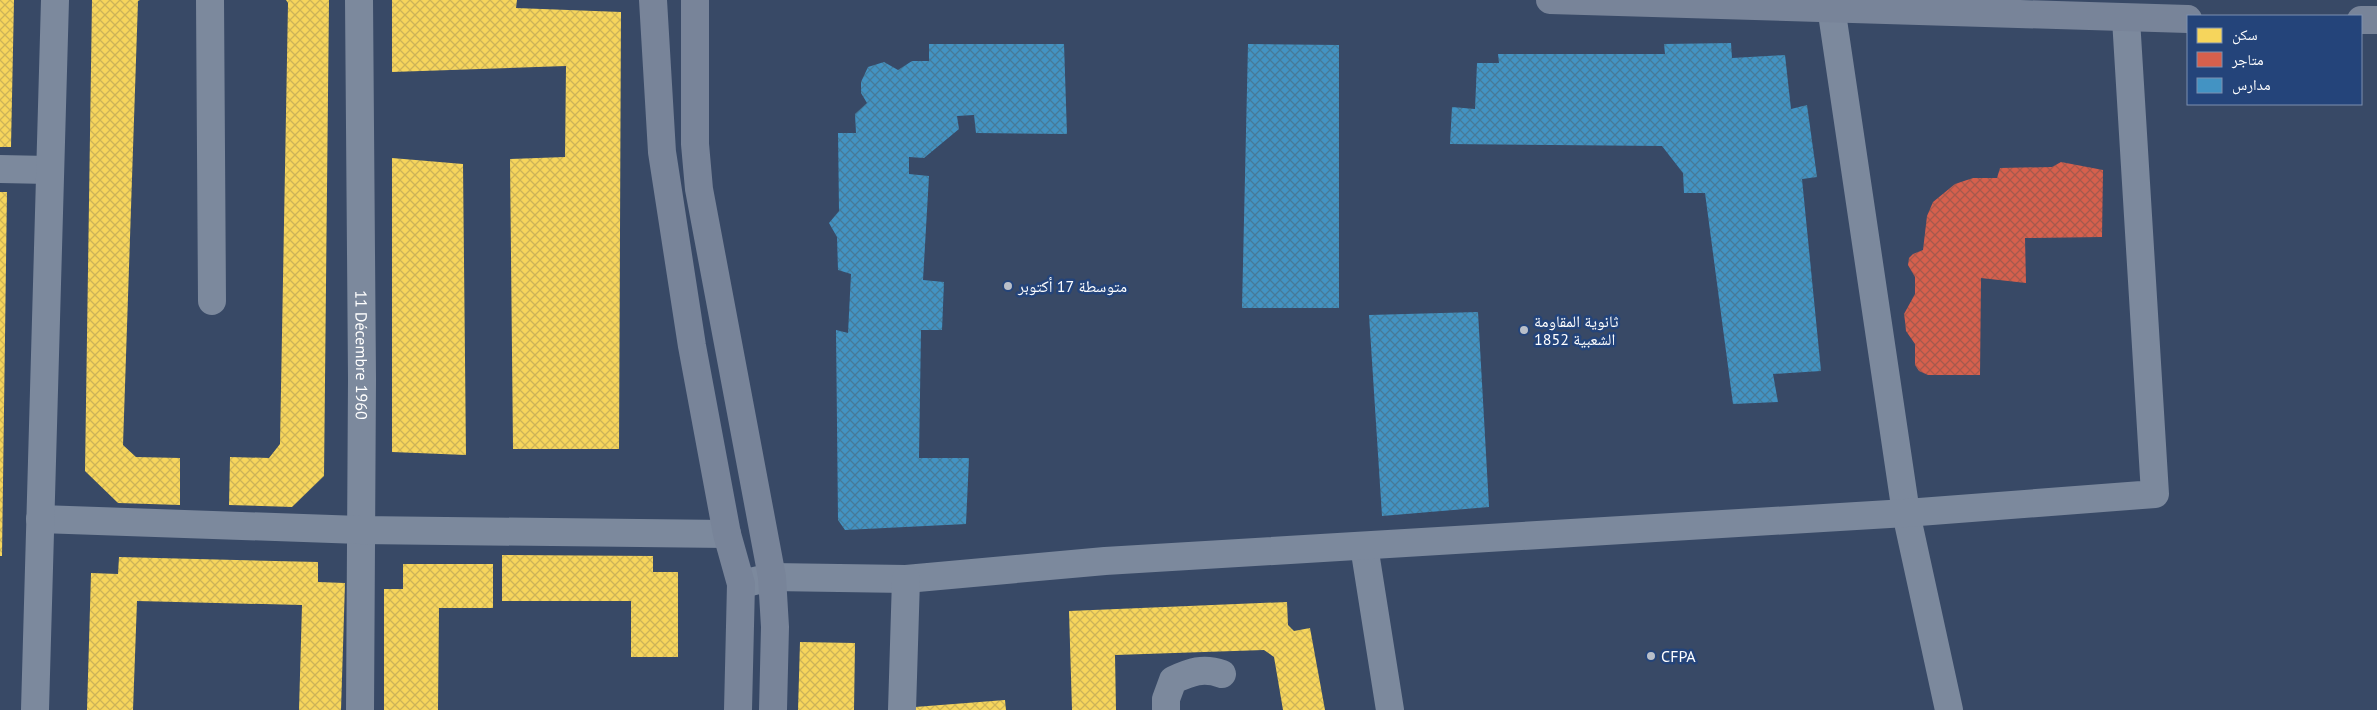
<svg xmlns="http://www.w3.org/2000/svg" width="2377" height="710" font-family="'PT Sans','Noto Naskh Arabic',sans-serif">
<defs>
<pattern id="homes-cross-hatch" width="8" height="8" patternUnits="userSpaceOnUse" patternTransform="scale(1.25)"><rect width="8" height="8" fill="#f6d55c"/><path d="M0 0l8 8M0 8l8-8" fill="none" stroke="#ccb358"/></pattern>
<pattern id="shops-cross-hatch" width="8" height="8" patternUnits="userSpaceOnUse" patternTransform="scale(1.25)"><rect width="8" height="8" fill="#d6604d"/><path d="M0 0l8 8M0 8l8-8" fill="none" stroke="#a6594d"/></pattern>
<pattern id="schools-cross-hatch" width="8" height="8" patternUnits="userSpaceOnUse" patternTransform="scale(1.25)"><rect width="8" height="8" fill="#4393c3"/><path d="M0 0l8 8M0 8l8-8" fill="none" stroke="#467a99"/></pattern>
</defs>
<rect width="100%" height="100%" fill="#384966"/>
<!-- homes -->
<path fill="url(#homes-cross-hatch)" d="M0,0H14L11,147H0Z
M92,0H140L138,1L123,445L136,457L180,458V505L118,503L85,471Z
M286,0H329L324,476L292,507L229,505L230,457L269,458L280,444L288,3Z
M392,0H517L516,8L621,12L619,449H513L510,159L565,157L566,66L392,72Z
M392,158L463,164L466,455L392,452Z
M0,192H7L2,556H0Z
M502,555L653,556V572H678V657H631V601H502Z
M119,557L318,562V582L345,583L341,710H299L302,605L137,601L133,710H87L91,573L118,574Z
M403,564H493V608H439L438,710H384V589H403Z
M1287,602L1288,625L1294,631L1310,628L1325,710H1283L1274,657L1264,650L1115,655L1116,710H1072L1069,611Z
M800,642L855,643L854,710H798Z
M1005,700L1006,710H915V707Z"/>
<!-- shops -->
<path fill="url(#shops-cross-hatch)" d="M2061,162L2103,170L2102,237L2025,238L2026,283L1981,278L1980,375H1928L1919,371L1915,365V344L1906,331L1905,321L1904,314L1915,294V277L1908,265L1909,258L1913,254L1923,250L1927,216L1933,202L1955,184L1973,178H1997L2000,168L2052,167Z"/>
<!-- schools -->
<path fill="url(#schools-cross-hatch)" d="M1731,43L1732,58L1785,55L1791,109L1807,105L1817,177L1802,179L1821,371L1773,374L1778,402L1733,404L1705,193H1684L1683,173L1662,146L1450,144L1452,107L1475,109L1477,63H1499L1498,54H1665L1664,44Z
M929,44H1064L1067,134L976,133L974,115L957,116L959,129L924,158L909,157V174L929,176L923,280L944,282L942,330H921L919,458H969L966,524L845,530L838,520L836,330L848,333L851,274L838,270L837,237L829,223L839,211L838,133H856L855,114L867,103L861,93V82L868,67L884,62L898,70L912,61H929Z
M1248,44L1339,45V308H1242Z
M1478,312L1489,507L1382,516L1369,315Z"/>
<g fill="none" stroke-linecap="round" stroke-linejoin="round">
<!-- street -->
<g stroke="#7c899d" stroke-width="28">
<path d="M210,0L212,301"/>
<path id="s1" d="M359,0L362,379L360,710"/>
<path d="M1830,0L1906,513L1949,710"/>
<path d="M0,169L49,170"/>
<path d="M40,519L360,530L727,534"/>
<path d="M1364,546L1390,710"/>
<path d="M741,584L772,577L906,579L1105,561L1906,513L2155,494L2126,19"/>
<path d="M35,710L55,0"/>
<path d="M902,710L906,579"/>
<path d="M1166,710V699L1173,680C1191,672 1203,667 1222,674"/>
</g>
<!-- secondary -->
<path stroke="#788499" stroke-width="28" d="M653,0L662,152L692,346L727,534L741,584L738,710
M695,0V144L699,189L772,577L775,627L773,710
M1550,0L2188,19
M2361,20H2377"/>
</g>
<!-- markers -->
<g fill="#b9bfc9" stroke="#24447a" stroke-width="2">
<circle cx="1008" cy="286" r="5"/>
<circle cx="1524" cy="330" r="5"/>
<circle cx="1651" cy="656" r="5"/>
</g>
<g text-anchor="middle" dominant-baseline="central" stroke-width="5" stroke-linejoin="round" paint-order="stroke">
<!-- poi labels -->
<g font-size="16" fill="#fff" stroke="#24447a" text-anchor="start">
<text x="1018" y="286">متوسطة 17 أكتوبر</text>
<text x="1534" y="321">ثانوية المقاومة<tspan x="1534" dy="18">الشعبية 1852</tspan></text>
<text x="1661" y="656">CFPA</text>
</g>
<!-- street labels -->
<g font-size="16" fill="#fff" stroke="#24447a">
<text stroke="none"><textPath href="#s1" startOffset="355">11 Décembre 1960</textPath></text>
</g>
</g>
<!-- legend -->
<rect x="2187" y="15" width="175" height="90" fill="#24447a" stroke="#7c8faf"/>
<rect x="2197" y="28" width="25" height="15" fill="#f6d55c" stroke="#7c8faf"/>
<text x="2232" y="40" font-size="15" fill="#ffffff">سكن</text>
<rect x="2197" y="52" width="25" height="15" fill="#d6604d" stroke="#7c8faf"/>
<text x="2232" y="65" font-size="15" fill="#ffffff">متاجر</text>
<rect x="2197" y="78" width="25" height="15" fill="#4393c3" stroke="#7c8faf"/>
<text x="2232" y="90" font-size="15" fill="#ffffff">مدارس</text>
</svg>
